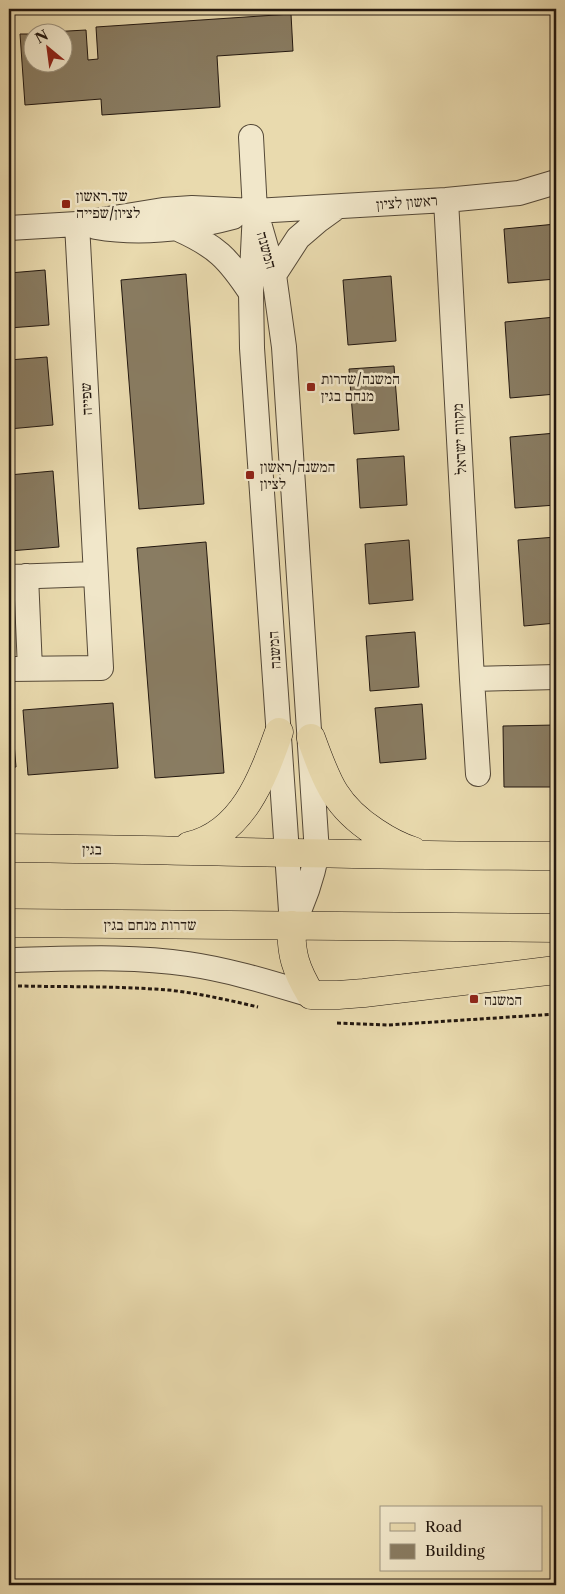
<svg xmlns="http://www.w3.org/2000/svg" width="565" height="1594" font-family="'Libre Caslon Text','Frank Ruhl Libre',serif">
<rect width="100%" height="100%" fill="#e9daae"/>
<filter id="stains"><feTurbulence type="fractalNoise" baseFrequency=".004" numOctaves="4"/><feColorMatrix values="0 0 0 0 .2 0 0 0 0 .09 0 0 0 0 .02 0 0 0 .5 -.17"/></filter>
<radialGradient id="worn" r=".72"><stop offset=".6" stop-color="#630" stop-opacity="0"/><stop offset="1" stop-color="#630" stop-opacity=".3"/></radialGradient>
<!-- building -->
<path fill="#897c62" stroke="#22170f" d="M291,14L293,51L217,56L220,107L102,115L101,99L25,105L20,34H32V62H62V32H50L86,30L88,60L98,59L96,27Z
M556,224V279L508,283L504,229Z
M45,270L49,325L9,328V273Z
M186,274L204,504L139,509L121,280Z
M391,276L396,341L348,345L343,280Z
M555,317L556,394L510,398L505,322Z
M47,357L53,425L9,429V360Z
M394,366L399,430L354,434L349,369Z
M556,433V505L515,508L510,437Z
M404,456L407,505L360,508L357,459Z
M53,471L59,547L9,551V475Z
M556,537V623L524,626L518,540Z
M409,540L413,600L369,604L365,544Z
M206,542L224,773L155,778L137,548Z
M415,632L419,687L370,691L366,636Z
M113,703L118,768L28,775L23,710Z
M422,704L426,759L380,763L375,708Z
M9,707H11L16,767L9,768Z
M556,725V787H504L503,726Z"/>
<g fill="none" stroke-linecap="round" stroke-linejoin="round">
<!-- minor casing -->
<g stroke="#544837" stroke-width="26">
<path id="minor" d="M251,137L255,211L251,293L252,348L292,925
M446,200L472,679L556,677
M259,223L274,275L284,347L317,853C312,878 305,900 293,923
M96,227C142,235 188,229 233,217
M9,228L77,224L163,210L192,208L255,211L446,200L519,193L556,182
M178,229C216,246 228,258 251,293
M274,275L298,238L319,220L337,207
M26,576L30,669
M9,577L95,574
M9,669L101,668L77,224
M472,679L478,774
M9,960C68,959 129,955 188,964C230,970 271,983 311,995"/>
</g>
<!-- major casing -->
<g stroke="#22170f" stroke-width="29">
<path id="major" d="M311,738C327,782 335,806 375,832C387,840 400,847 413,851
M189,846C242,834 263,778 279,732
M9,848C191,850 374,856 556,856
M9,923L556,928
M292,925C290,953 296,970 311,995H338L364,993L556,970"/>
</g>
<!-- path -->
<path stroke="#22170f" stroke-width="3" stroke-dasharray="4 2.5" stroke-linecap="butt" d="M9,114V124
M18,986C68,987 118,986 168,990C198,993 228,1000 258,1007
M337,1023L388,1025L556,1014"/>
<!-- minor -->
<use href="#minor" stroke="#f1e7ca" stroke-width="24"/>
<!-- major -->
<use href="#major" stroke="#e9daae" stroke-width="28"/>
</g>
<!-- markers -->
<g fill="#8f2418" stroke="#f1e7ca" stroke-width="2">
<rect x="61" y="199" width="10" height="10" rx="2.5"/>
<rect x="306" y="382" width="10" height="10" rx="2.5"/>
<rect x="245" y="470" width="10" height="10" rx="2.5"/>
<rect x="469" y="994" width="10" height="10" rx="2.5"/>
</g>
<g text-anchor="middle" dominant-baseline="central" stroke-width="5" stroke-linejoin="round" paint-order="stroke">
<!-- poi labels -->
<g font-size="15" fill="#22170f" stroke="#f1e7ca" text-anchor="start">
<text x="76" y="195">שד.ראשון<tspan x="76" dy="17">לציון/שפייה</tspan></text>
<text x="321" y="378">המשנה/שדרות<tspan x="321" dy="17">מנחם בגין</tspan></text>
<text x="260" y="466">המשנה/ראשון<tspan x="260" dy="17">לציון</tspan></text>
<text x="484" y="999">המשנה</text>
</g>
<!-- street labels -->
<g font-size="15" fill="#22170f" stroke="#f1e7ca">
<text transform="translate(407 202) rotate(-4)">ראשון לציון</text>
<text transform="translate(267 250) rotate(74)">המשנה</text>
<text transform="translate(86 399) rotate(-93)">שפייה</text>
<text transform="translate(459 439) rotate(-93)">מקווה ישראל</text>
<text transform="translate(274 650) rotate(-94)">המשנה</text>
<text transform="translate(92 849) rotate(1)">בגין</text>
<text x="150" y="924">שדרות מנחם בגין</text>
</g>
</g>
<!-- margin -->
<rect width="565" height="1594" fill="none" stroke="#e9daae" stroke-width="30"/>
<rect x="10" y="10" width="545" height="1574" fill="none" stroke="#22170f" stroke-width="2.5"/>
<rect x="15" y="15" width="535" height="1564" fill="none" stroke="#22170f"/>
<!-- legend -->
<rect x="380" y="1506" width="162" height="65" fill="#f1e7ca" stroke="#9e947f"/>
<rect x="390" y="1523" width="25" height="8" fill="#e9daae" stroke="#9e947f"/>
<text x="425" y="1532" font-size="15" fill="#22170f">Road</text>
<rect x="390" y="1544" width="25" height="15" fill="#897c62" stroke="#9e947f"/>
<text x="425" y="1556" font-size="15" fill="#22170f">Building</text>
<!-- north arrow -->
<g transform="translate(48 48) rotate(331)"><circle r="24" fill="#f1e7ca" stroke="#9e947f"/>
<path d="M0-4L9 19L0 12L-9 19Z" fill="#8f2418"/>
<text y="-8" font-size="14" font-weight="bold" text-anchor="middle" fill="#22170f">N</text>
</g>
<rect width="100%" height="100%" filter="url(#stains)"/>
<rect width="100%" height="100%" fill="url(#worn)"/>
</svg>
